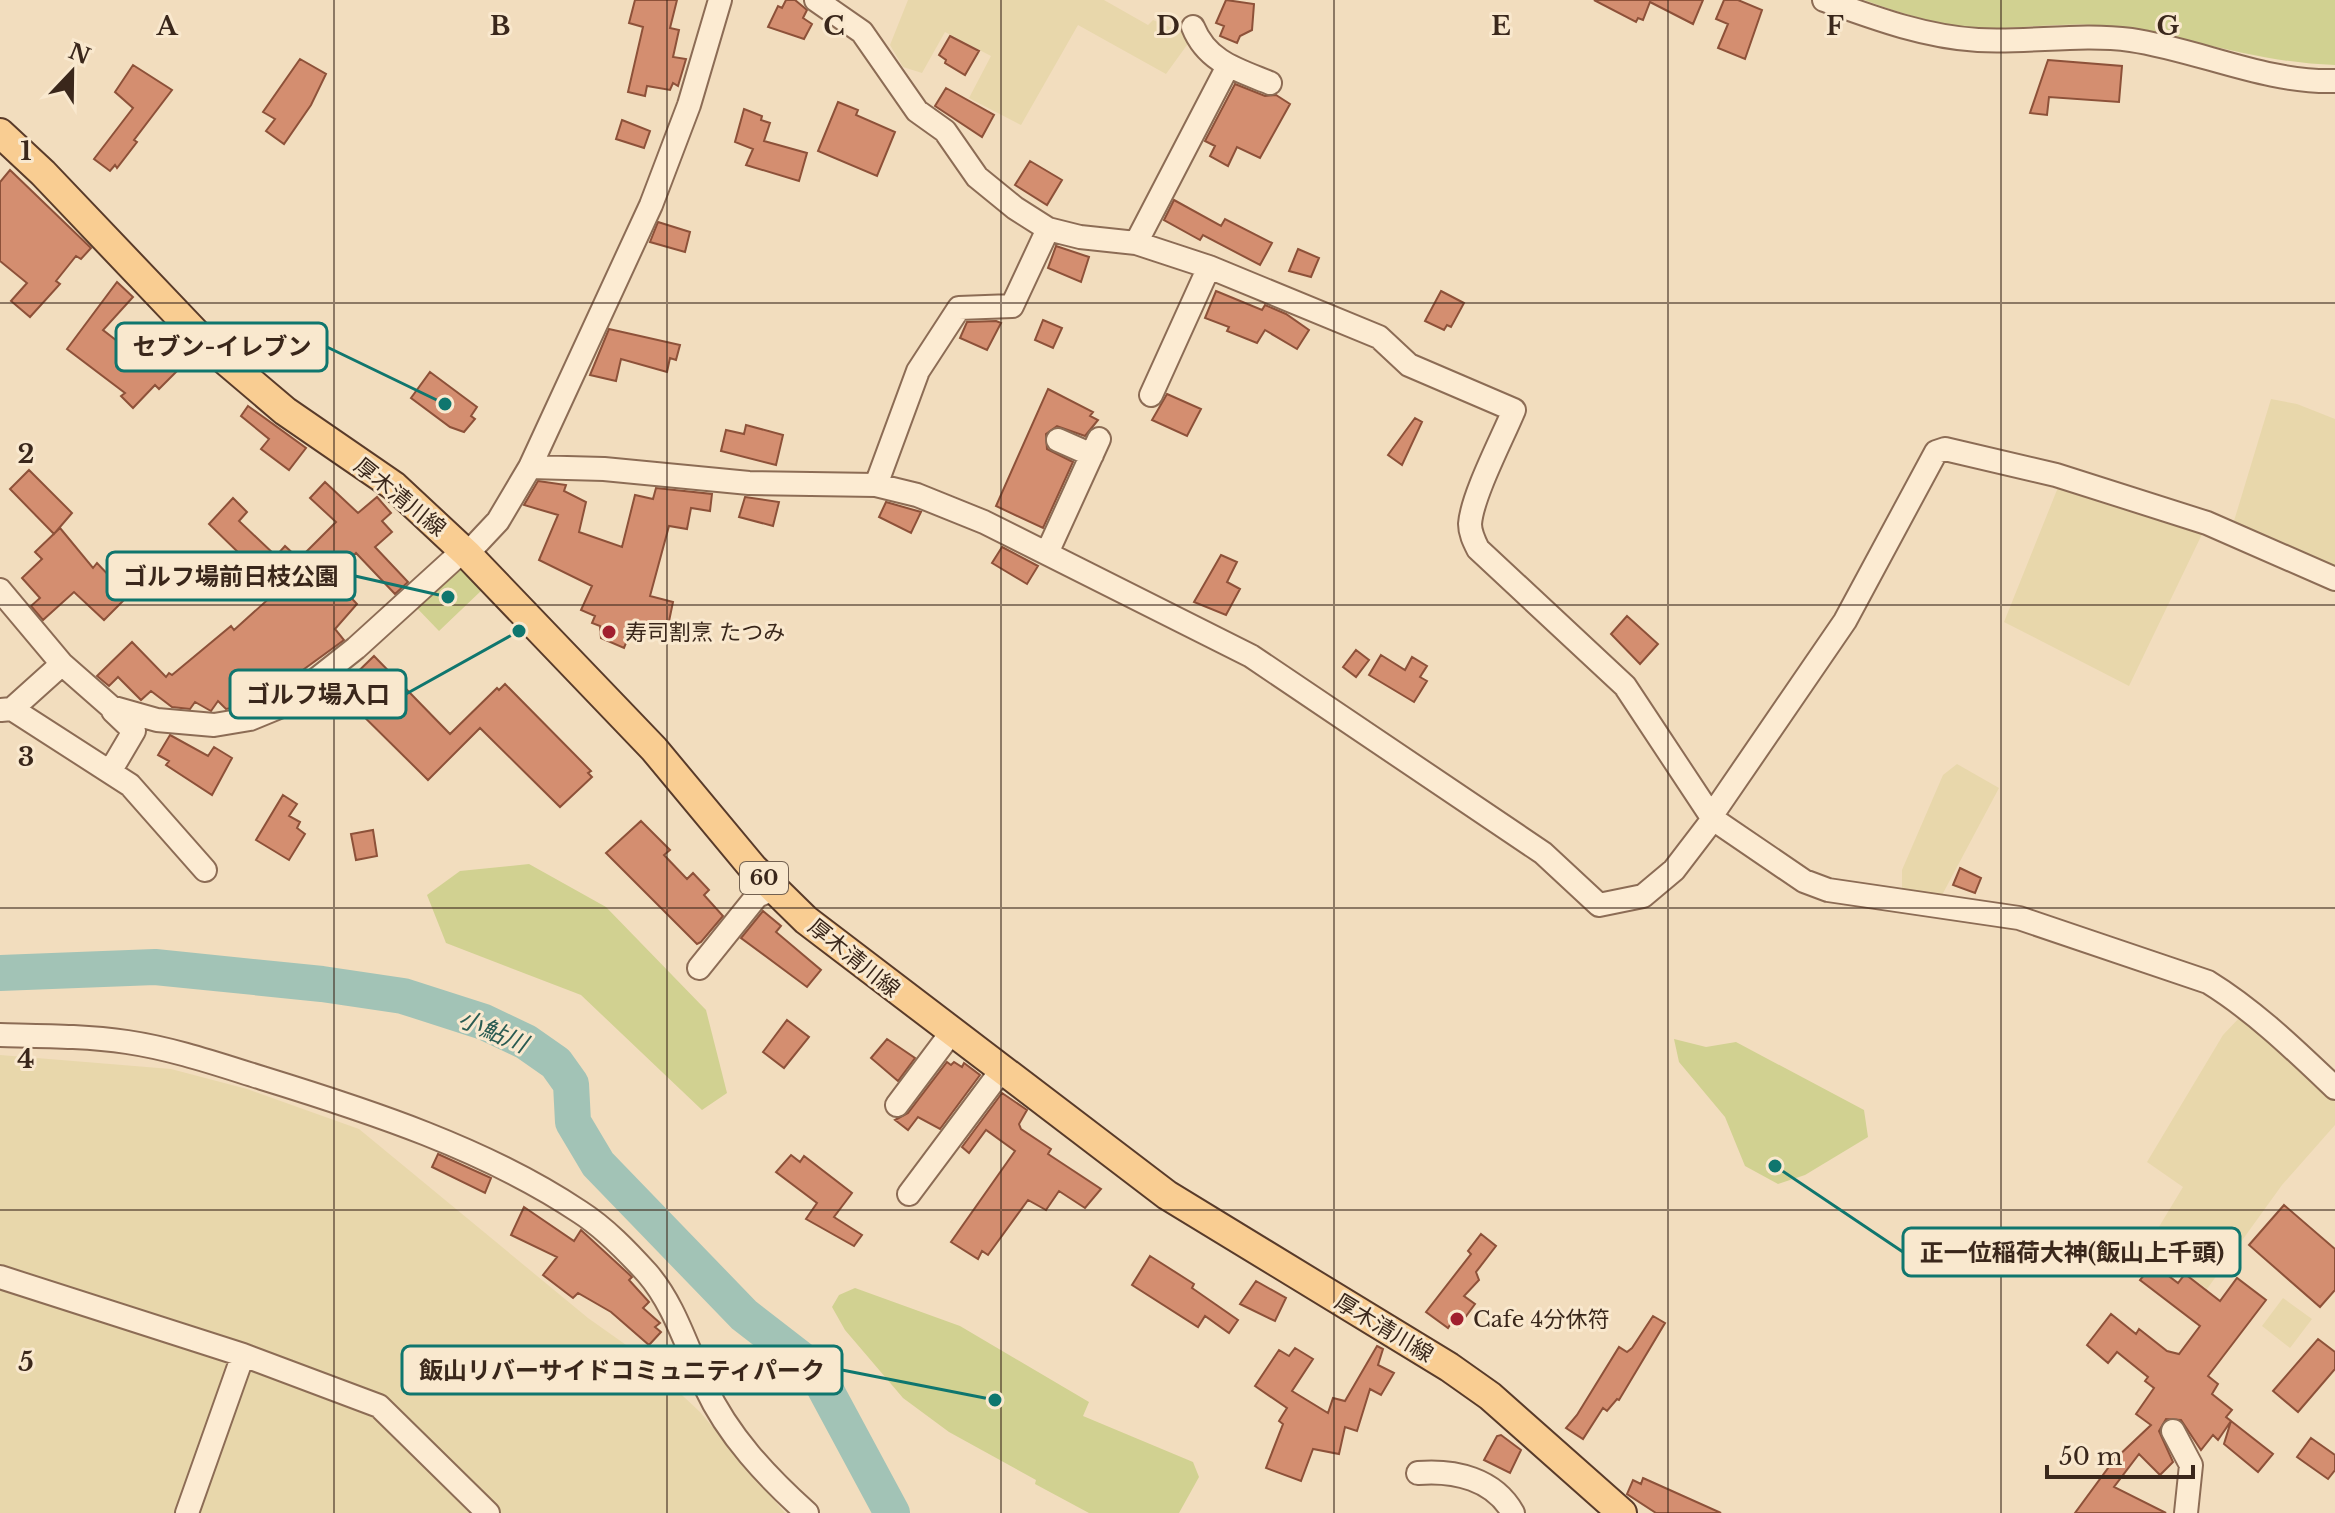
<svg xmlns="http://www.w3.org/2000/svg" width="2335" height="1513" font-family="'Libre Baskerville','Noto Sans JP',serif">
<rect width="100%" height="100%" fill="#f2ddbe"/>
<!-- farmland -->
<path fill="#e8d7ab" d="M908,0H1104L1148,25L1153,20L1189,35L1187,45L1166,74L1078,25L1021,125L969,98L991,56L945,32L922,73L903,67L890,45Z
M2271,399L2297,404L2335,419V569L2234,521Z
M2061,480L2205,528L2129,686L2004,622Z
M1957,764L1999,788L1941,897L1902,893V870L1943,775Z
M2241,1016L2335,1102V1125L2282,1185L2207,1289L2148,1245L2183,1187L2147,1162L2223,1035Z
M0,1055L171,1069L247,1089L359,1129L588,1318L636,1352L700,1412L785,1513H0Z
M2283,1298L2312,1319L2290,1348L2262,1326Z"/>
<!-- green -->
<path fill="#d1d191" d="M1864,0H2335V65C2256,63 2183,34 2105,26C2062,21 2020,30 1977,28C1937,25 1900,13 1864,0Z
M461,567L483,589L439,631L413,604Z
M529,864L606,907L706,1010L727,1093L702,1110L581,995L446,943L427,895L460,871Z
M1674,1039L1706,1047L1736,1042L1864,1110L1868,1137L1805,1175L1778,1184L1745,1166L1725,1117L1679,1062Z
M855,1288L960,1326L1089,1402L1083,1416L1193,1462L1199,1477L1179,1513H1089L1035,1484L1036,1480L949,1432L903,1398L845,1330L832,1307L839,1295Z"/>
<g fill="none" stroke-linecap="round" stroke-linejoin="round">
<!-- river -->
<path stroke="#a2c3b6" stroke-width="36" d="M0,973L155,967L322,984L403,996L484,1022L526,1042L556,1063L571,1084L573,1122L598,1164L744,1315L815,1370L892,1513"/>
</g>
<!-- building -->
<path fill="#d48e70" stroke="#8d5139" stroke-width="2" d="M635,0H677L670,28L679,30L673,57L686,59L678,86L673,83L670,90L647,86L645,96L628,92L643,27L629,23Z
M786,0H795L807,10L803,18L812,24L804,39L768,27L778,6L782,8Z
M1226,0L1254,4L1252,30L1240,36L1237,43L1220,36L1224,26L1216,23Z
M1594,0H1703L1693,24L1650,2L1643,20L1638,18L1636,22Z
M1724,0H1738L1762,10L1745,59L1718,48L1728,24L1716,19Z
M950,36L979,51L965,75L945,63L946,60L939,55Z
M300,59L326,74L311,105L284,144L266,131L275,119L263,112Z
M2048,60L2122,66L2119,102L2049,97L2047,115L2030,113Z
M133,65L172,90L134,140L137,142L117,168L115,165L110,171L94,159L133,108L115,92Z
M1235,84L1265,96L1276,95L1290,104L1260,158L1237,147L1228,166L1210,156L1215,146L1205,141Z
M946,88L994,115L982,137L935,106Z
M838,102L858,110L856,115L895,132L877,176L818,151Z
M744,109L762,116L761,120L770,123L764,141L807,153L799,181L746,165L753,149L735,142Z
M622,120L650,131L644,148L616,139Z
M1030,161L1062,180L1047,205L1015,185Z
M10,170L91,248L81,259L76,256L56,281L60,284L30,317L11,301L27,283L0,261V182Z
M1174,200L1221,226L1225,219L1272,243L1260,265L1203,235L1200,240L1164,220Z
M658,222L690,232L685,252L650,242Z
M1056,246L1089,257L1081,282L1048,268Z
M1298,249L1319,258L1311,277L1289,271Z
M117,282L133,297L103,330L121,344L118,347L146,369L174,342L190,358L159,389L155,385L133,408L121,396L125,393L67,349Z
M1216,291L1262,310L1265,305L1286,314L1309,330L1297,349L1265,330L1257,343L1227,331L1229,327L1205,318Z
M1441,291L1464,303L1451,327L1447,325L1444,330L1425,321Z
M1043,320L1062,328L1053,348L1035,340Z
M996,321L1001,323L987,350L960,338L967,322Z
M609,329L680,345L676,360L670,358L667,372L621,359L616,381L590,375Z
M430,372L477,407L471,416L475,419L464,432L450,427L411,398Z
M1048,389L1093,412L1090,416L1098,420L1085,436L1057,426L1046,434L1047,449L1073,462L1043,528L996,506Z
M1167,394L1201,409L1187,436L1152,420Z
M248,406L306,448L289,470L261,449L269,439L241,416Z
M1415,418L1422,422L1402,465L1388,455Z
M746,425L783,435L776,465L721,451L726,430L744,434Z
M29,470L72,513L54,534L10,489Z
M538,481L566,485L564,491L586,502L579,532L622,547L635,495L653,499L656,488L712,494L710,511L691,508L687,529L669,526L650,596L673,602L668,626L635,621L624,648L601,638L600,626L592,623L595,616L581,610L592,586L539,560L558,515L524,505Z
M325,482L358,513L377,497L391,513L382,521L392,532L375,547L408,582L395,594L356,553L332,577L357,604L335,629L344,640L267,696L256,688L237,707L226,709L218,701L211,711L195,702L190,709L172,707L151,691L141,700L118,677L109,686L97,676L132,642L166,677L169,673L172,675L231,626L234,630L274,594L271,591L274,587L209,524L233,498L247,512L239,521L276,556L285,546L299,559L336,522L310,498Z
M745,497L779,502L773,526L739,517Z
M886,502L921,512L911,533L879,517Z
M60,528L93,568L97,563L116,583L113,586L125,599L104,620L74,592L43,620L31,606L40,598L22,578L42,559L35,552Z
M1002,547L1038,566L1027,584L992,563Z
M1221,555L1237,562L1227,582L1240,589L1226,615L1194,602Z
M1627,616L1658,644L1640,664L1611,634Z
M1356,650L1369,660L1356,677L1343,667Z
M1381,655L1405,670L1412,657L1427,666L1420,677L1427,681L1414,702L1369,675Z
M374,656L450,734L497,688L499,690L505,684L591,771L588,773L592,777L560,807L480,728L428,780L338,691Z
M170,735L208,756L214,747L232,758L212,795L166,765L169,761L158,755Z
M283,795L297,804L289,816L300,822L297,828L305,834L289,860L256,840Z
M641,821L670,850L664,855L687,879L693,873L709,890L704,895L723,916L701,942L697,944L606,853Z
M373,830L377,856L356,860L351,834Z
M1960,868L1981,878L1975,893L1953,885Z
M763,911L781,926L776,932L821,970L807,987L741,938Z
M787,1020L809,1037L784,1068L763,1052Z
M887,1039L915,1058L898,1081L871,1058Z
M947,1062L951,1065L954,1062L962,1067L964,1063L980,1075L940,1129L918,1117L908,1130L895,1120L908,1113Z
M1002,1093L1027,1110L1019,1124L1021,1129L1051,1149L1048,1154L1101,1189L1085,1208L1059,1191L1046,1210L1028,1200L988,1255L982,1251L978,1259L951,1242L1015,1151L986,1130L969,1153L962,1147Z
M438,1154L491,1178L485,1193L432,1167Z
M791,1155L800,1162L804,1156L852,1193L834,1217L862,1235L854,1246L806,1219L817,1203L776,1172Z
M2284,1205L2335,1249V1290L2320,1307L2249,1245Z
M524,1207L574,1241L581,1230L632,1277L629,1280L649,1302L643,1308L660,1323L655,1327L661,1332L649,1345L611,1312L578,1293L573,1298L543,1275L557,1257L511,1235Z
M1481,1234L1496,1246L1476,1272L1479,1280L1464,1296L1475,1304L1458,1327L1452,1322L1448,1328L1426,1312L1471,1254L1468,1251Z
M1150,1256L1194,1284L1192,1288L1238,1320L1229,1333L1205,1316L1198,1327L1132,1285Z
M2153,1264L2178,1283L2185,1274L2220,1301L2237,1278L2266,1300L2208,1376L2218,1384L2212,1394L2232,1410L2226,1417L2231,1421L2218,1440L2213,1435L2201,1450L2181,1420L2166,1419L2159,1431L2173,1462L2160,1475L2139,1454L2114,1487L2166,1513H2075L2114,1460L2151,1425L2136,1414L2154,1388L2145,1381L2148,1377L2117,1352L2108,1363L2087,1345L2111,1314L2136,1334L2139,1329L2167,1351L2179,1354L2200,1326L2140,1280Z
M1256,1281L1286,1298L1275,1321L1240,1304Z
M1653,1316L1665,1323L1619,1400L1617,1399L1607,1411L1603,1408L1583,1439L1566,1428L1577,1415L1619,1347L1627,1352L1632,1348Z
M2318,1339L2335,1352V1369L2298,1412L2273,1391Z
M1377,1346L1383,1349L1378,1365L1394,1373L1381,1395L1370,1389L1357,1431L1345,1427L1339,1454L1313,1449L1301,1481L1266,1468L1283,1424L1279,1421L1287,1408L1255,1386L1279,1350L1289,1356L1295,1348L1313,1359L1292,1391L1328,1413L1333,1398L1345,1401Z
M2231,1421L2273,1454L2258,1472L2224,1444Z
M1501,1435L1521,1450L1510,1473L1484,1460L1497,1436Z
M2311,1438L2335,1455V1470L2328,1479L2297,1457Z
M1643,1478L1721,1513H1656L1627,1494L1633,1480L1641,1484Z"/>
<g fill="none" stroke-linecap="round" stroke-linejoin="round">
<!-- minor casing -->
<g stroke="#8c6c55" stroke-width="26">
<path id="minor" d="M816,0L862,32L917,111L945,131L977,177L1015,208L1048,229L1080,237L1136,243L1209,267L1379,337L1409,365L1514,410C1502,439 1472,496 1470,524C1470,533 1474,541 1478,549L1625,686L1713,819L1804,881L1828,890L2019,918L2208,982C2255,1011 2295,1050 2335,1088
M1824,0C1874,18 1925,37 1978,40C2029,43 2080,33 2131,40C2199,50 2265,83 2335,81
M1193,27C1207,62 1238,70 1270,83
M1136,243L1228,66
M1151,395L1209,267
M1058,440L1092,455
M530,467L604,469L749,483L876,485L917,495L984,522L1251,656L1543,853L1599,905L1643,896L1674,870L1713,819
M876,485L918,371L959,308L1012,306L1048,229
M1047,553L1099,439
M0,590L62,664L111,707L157,720L214,725L250,719L284,705L356,648L455,558L467,554L498,521L530,467L651,205L689,105L720,0
M12,709L130,785L205,870
M1,710L12,709L62,664
M111,770L134,731L113,711
M1712,815L1845,621L1936,452L1945,449L2056,475L2207,523L2335,579
M699,968L757,896L774,889
M0,1035C42,1036 86,1036 127,1042C174,1049 217,1064 262,1078C369,1111 486,1149 580,1212C605,1228 627,1251 647,1273C675,1305 687,1349 705,1386C728,1436 767,1477 807,1513
M897,1105L951,1033
M909,1194L1001,1071
M0,1277L243,1355L379,1406L488,1513
M2173,1431L2191,1465L2186,1513
M1418,1473C1455,1470 1494,1479 1513,1513
M187,1513L243,1355"/>
</g>
<!-- major casing -->
<g stroke="#593b2a" stroke-width="32">
<path id="major" d="M0,133L43,173L205,343L285,411L394,486L467,554L654,749L753,868L806,920L1167,1195L1449,1367L1490,1396L1622,1513"/>
</g>
<!-- minor -->
<use href="#minor" stroke="#fcebd2" stroke-width="22"/>
<!-- major -->
<use href="#major" stroke="#f9cd92" stroke-width="28"/>
</g>
<!-- grid -->
<path fill="none" stroke="#3a271b" stroke-width="2" stroke-opacity="0.55" d="M334,0V1513M667,0V1513M1001,0V1513M1334,0V1513M1668,0V1513M2001,0V1513M0,303H2335M0,605H2335M0,908H2335M0,1210H2335"/>
<!-- markers -->
<g fill="#a11f2f" stroke="#f9e8ce" stroke-width="3">
<circle cx="609" cy="632" r="8"/>
<circle cx="1457" cy="1319" r="8"/>
</g>
<g text-anchor="middle" dominant-baseline="central" stroke-width="6" stroke-linejoin="round" paint-order="stroke">
<!-- shield labels -->
<rect fill="#f9e8ce" stroke="#736151" stroke-width="2" x="740" y="862" width="48" height="32" rx="6"/>
<g font-size="20" font-weight="bold" fill="#3a271b">
<text x="764" y="878">60</text>
</g>
<!-- street labels -->
<g font-size="22" fill="#3a271b" stroke="#f9e8ce">
<text transform="translate(400 497) rotate(39)">厚木清川線</text>
<text transform="translate(854 958) rotate(39)">厚木清川線</text>
<text transform="translate(1384 1328) rotate(31)">厚木清川線</text>
</g>
<!-- poi labels -->
<g font-size="22" fill="#3a271b" stroke="#f9e8ce" text-anchor="start">
<text x="625" y="632">寿司割烹 たつみ</text>
<text x="1473" y="1319">Cafe 4分休符</text>
</g>
<!-- water labels -->
<g font-size="24" font-style="italic" fill="#295b52" stroke="#f9e8ce">
<text transform="translate(493 1031) rotate(23)">小鮎川</text>
</g>
</g>
<g font-size="26" text-anchor="middle" font-weight="bold" fill="#3a271b" stroke="#f9e8ce" stroke-width="6" stroke-linejoin="round" paint-order="stroke">
<text x="167" y="35">A</text>
<text x="500" y="35">B</text>
<text x="834" y="35">C</text>
<text x="1168" y="35">D</text>
<text x="1501" y="35">E</text>
<text x="1835" y="35">F</text>
<text x="2168" y="35">G</text>
<text x="26" y="160">1</text>
<text x="26" y="463">2</text>
<text x="26" y="766">3</text>
<text x="26" y="1068">4</text>
<text x="26" y="1371">5</text>
</g>
<!-- callouts -->
<path fill="none" stroke="#0f766e" stroke-width="3" d="M445 404L327 347M448 597L355 576M519 631L406 694M1775 1166L1903 1252M995 1400L842 1370"/>
<g fill="#0f766e" stroke="#f9e8ce" stroke-width="3">
<circle cx="445" cy="404" r="8"/>
<circle cx="448" cy="597" r="8"/>
<circle cx="519" cy="631" r="8"/>
<circle cx="1775" cy="1166" r="8"/>
<circle cx="995" cy="1400" r="8"/>
</g>
<g fill="#f9e8ce" stroke="#0f766e" stroke-width="3">
<rect x="116" y="323" width="211" height="48" rx="8"/>
<rect x="107" y="552" width="248" height="48" rx="8"/>
<rect x="230" y="670" width="176" height="48" rx="8"/>
<rect x="1903" y="1228" width="337" height="48" rx="8"/>
<rect x="402" y="1346" width="440" height="48" rx="8"/>
</g>
<g font-size="24" text-anchor="middle" font-weight="bold" fill="#3a271b">
<text x="222" y="355">セブン-イレブン</text>
<text x="231" y="585">ゴルフ場前日枝公園</text>
<text x="318" y="703">ゴルフ場入口</text>
<text x="2072" y="1261">正一位稲荷大神(飯山上千頭)</text>
<text x="622" y="1379">飯山リバーサイドコミュニティパーク</text>
</g>
<!-- north arrow -->
<g transform="translate(72 72) rotate(22)" stroke="#f9e8ce" stroke-width="6" paint-order="stroke">
<path d="M0-6L14 30L0 20L-14 30Z" fill="#3a271b"/>
<text y="-12" font-size="22" font-weight="bold" text-anchor="middle" fill="#3a271b">N</text>
</g>
<!-- scale -->
<path d="M2047 1465v12h146v-12" fill="none" stroke="#3a271b" stroke-width="4"/>
<text x="2059" y="1465" font-size="24" fill="#3a271b" stroke="#f9e8ce" stroke-width="6" paint-order="stroke">50 m</text>
</svg>
